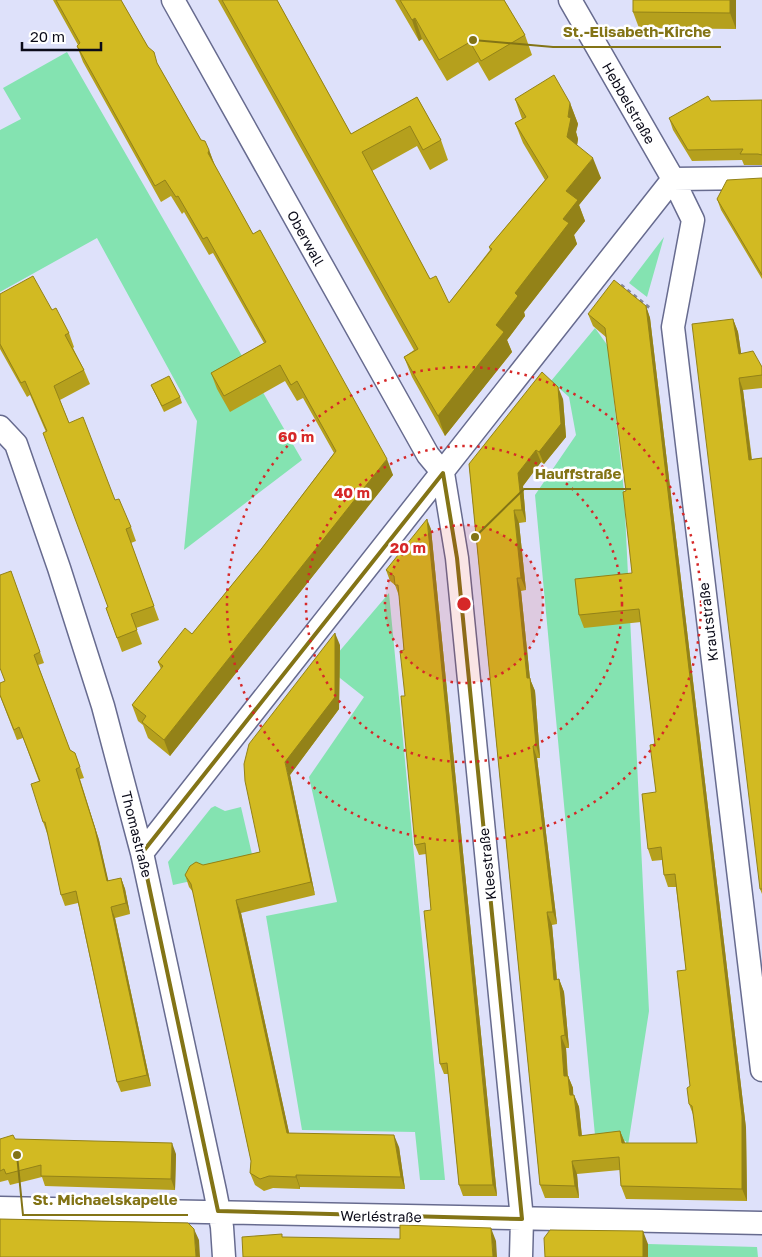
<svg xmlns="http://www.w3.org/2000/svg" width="762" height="1257" font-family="'Golos Text',sans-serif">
<rect width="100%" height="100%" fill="#dee1fa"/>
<!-- green -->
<path fill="#84e3b1" d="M67,52L302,460L184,550L197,421L97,238L0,292V130L21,119L3,88Z
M664,237L647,297L629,283Z
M595,328L608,346L624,492L649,1011L627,1152L626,1141L596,1146L535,495L576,435L569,397L551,381Z
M389,593L445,1180H420L415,1132L302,1130L266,916L337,902L309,777L364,697L326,667Z
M215,806L225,811L241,807L255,867L173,885L168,862L211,808Z
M648,1244L757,1247L758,1257H648Z"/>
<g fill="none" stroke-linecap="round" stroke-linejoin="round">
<!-- street casing -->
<g stroke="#676b8f" stroke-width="25">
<path id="street" d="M173,0L428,455L443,473L457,558L522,1219L521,1257
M570,0L673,179L693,220L673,327L762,1070
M673,179L762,178
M0,427L16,444L59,568L103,706L142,853L215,1191L222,1227L224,1257
M142,853L673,179
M0,1208L762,1223"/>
</g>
<!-- path -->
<path stroke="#86879c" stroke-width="3" stroke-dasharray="4 4" stroke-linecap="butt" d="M621,285L651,309"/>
<!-- street -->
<use href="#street" stroke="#fff" stroke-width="22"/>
</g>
<!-- wall -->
<path fill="#b5a01d" d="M53,0H121L201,140L209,150L215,166L253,234L393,475L170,756L148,738L143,725L138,721L132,705L161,669L158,662L192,634L262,548L334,453L303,398L297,401L285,381L230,412L217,389L211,373L264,343L213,253L209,255L184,212L182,214L171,196L161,202L83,62L77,46L78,45Z
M218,0H277L351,134L417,97L441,140L448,160L430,170L417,146L372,171L430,279L449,303L490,250L489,247L545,180L523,143L515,123L522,119L515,99L570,103L578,124L576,132L578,139L577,145L601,178L579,205L585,221L574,235L577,244L524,312L525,316L507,340L512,352L445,436L412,377L404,357L414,350Z
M395,0H504L525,35L532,55L489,81L478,62L447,81L422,39L419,41Z
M633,0H736V29L639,28L633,12Z
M762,100V165H744L742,160L692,161L673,130L669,118L711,101Z
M762,178V279L721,210L717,199Z
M0,294L52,310L69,333L74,347L73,348L84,370L90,384L60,400L69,423L131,527L136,541L131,543L159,620L136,628L142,644L122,652L106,608L108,607L46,432L30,395L27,397L0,349Z
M646,306L650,318L746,1128L747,1201L626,1199L621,1186L620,1170L577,1174L579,1198H545L540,1185L469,464L563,399L566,437L544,464L541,462L523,486L526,522L519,523L526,590L521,591L530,679L535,691L540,758H537L557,924L552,925L557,979H559L564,992L569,1048H566L568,1076L573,1088V1095H574L579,1107L582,1136L620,1131L625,1143H697L694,1117L689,1104L690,1086L686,970L676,887H668L664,875L662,860L652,861L648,849L656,792L655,744L641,622L584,628L579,615L632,573L626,491L607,338L593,326L588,314Z
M733,319L738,332L741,353L762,367V388L743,390L752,459L762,458V894L760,889Z
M151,385L180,397L182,403L164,412Z
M431,529L497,1196H463L459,1185L448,1074H444L440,1064L431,910L426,854L419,855L415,845L405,696L404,650L399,596L395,585L390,581L386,570Z
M11,571L44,663L38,665L70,750L75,753L84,778L80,779L99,840L108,881L121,878L125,889L130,914L115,918L151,1086L121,1092L117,1082L78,903L65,906L61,895L48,833H47L43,822L39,781L23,738L17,740L0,696L5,681Z
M340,645L339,709L290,775L315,895L241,913L289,1133L399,1147L405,1189L300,1187V1189L273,1188L264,1191L255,1185L250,1173L251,1161L193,892L189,887L185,875L203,865L260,852Z
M0,1139H15L176,1154L175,1190L45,1186L42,1177L10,1185L8,1180L0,1182Z"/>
<!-- shaded-wall -->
<path fill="#938218" d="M730,0H736V29L730,13Z
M415,18L422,39L419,41L412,20Z
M570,103L578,124L576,132L578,139L575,158L567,137L568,117Z
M209,150L215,166L208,153Z
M593,158L601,178L579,205L585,221L574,235L577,244L524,312L525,316L507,340L512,352L445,436L438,416L496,325L515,293L563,219L566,191Z
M646,306L650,318L746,1128L747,1201L742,1189Z
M733,319L738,332L743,366L739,354Z
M739,378L743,390L753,472L749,460Z
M558,387L563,399L566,437L544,464L539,452Z
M536,450L541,462L523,486L526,522L522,510L518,473Z
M387,459L393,475L170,756L164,740Z
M514,510L519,523L526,590L521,578Z
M427,519L431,529L497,1196L493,1185Z
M517,578L521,591L530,679L535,691L540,758L536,745L527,678Z
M335,633L340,645L339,709L290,775L315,895L311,882L285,762Z
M533,746L537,758L557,924L553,912Z
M76,769L99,840L111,892L107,881Z
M121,878L125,889L130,914L126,903Z
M236,900L241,913L292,1146L287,1133Z
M111,907L115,918L151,1086L147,1075Z
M547,912L552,925L558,992L554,980Z
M559,979L564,992L569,1048L565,1035Z
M561,1036L566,1048L568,1089L564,1076Z
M568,1076L573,1088L574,1108L570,1095Z
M574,1095L579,1107L583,1149L579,1136Z
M620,1131L625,1143H622Z
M394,1135L399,1147L405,1189L401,1177Z
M172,1143L176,1154L175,1190L171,1179Z
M572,1161L577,1174L579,1198L575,1186Z
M296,1175L300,1187V1189L296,1177Z
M491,1228L496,1241L497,1257H493Z
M194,1229L199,1240L200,1257H196Z
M643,1231L648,1244V1257H643Z"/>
<!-- building -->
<path fill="#d2ba22" stroke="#938218" d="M56,0H121L148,47L154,52L157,63L201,140L205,141L209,150L208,153L253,234L260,230L387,459L164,740L142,722L146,716L132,705L163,666L158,662L185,628L192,634L262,548L336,451L297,381L291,385L280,365L224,396L211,373L266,342L207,237L203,239L178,196L176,197L165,180L155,186L77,46L80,43Z
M222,0H277L351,134L417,97L441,140L423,150L410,126L362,152L430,279L436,276L449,303L492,249L489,247L548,177L515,123L526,117L515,99L554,75L570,103L568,117L571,118L567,137L593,158L566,191L578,200L563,219L569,223L515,293L518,296L496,325L504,332L438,416L404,357L418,349Z
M400,0H504L525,35L481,61L470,42L439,60L415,18L412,20Z
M633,0H730V13L633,12Z
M708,96L711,101L762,100V155L758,154H740L743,149L688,150L669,118Z
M762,178V275L717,199L727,180Z
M33,276L52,310L56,308L69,333L65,335L84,370L54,386L69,423L83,417L115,500L119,499L131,527L126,529L154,606L131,614L137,630L117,638L106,608L108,607L43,433L47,431L25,381L21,383L0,344V294Z
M614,280L646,306L742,1116V1189L621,1186L619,1157L572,1161L575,1186L540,1185L469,464L542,372L558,387L561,424L539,452L536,450L518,473L522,510H514L521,578H517L527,678H530L536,745L533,746L553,912H547L551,945L554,980L559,979L565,1035L561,1036L564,1076H568L570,1095H574L579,1136L620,1131L622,1143H697L692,1106L689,1104L687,1088L690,1086L677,971L686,970L675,874L664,875L661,847L648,849L642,794L656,792L650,745L655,744L639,609L579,615L575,579L632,573L623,492L626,491L605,328L588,314Z
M733,319L739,354L753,351L762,367V375L739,378L749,460L762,458V889H760L692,324Z
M169,376L180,397L162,406L151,385Z
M427,519L493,1185H459L447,1063L440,1064L424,911L431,910L425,843L415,845L401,696H405L400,651L404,650L398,585H395L394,576L386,570Z
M11,571L40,652L34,655L70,750L75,753L80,767L76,769L95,829L107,881L121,878L126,903L111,907L147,1075L117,1082L76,891L61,895L45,822H43L31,784L40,781L19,727L14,730L0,695V683L5,681L0,668V575Z
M335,633V697L285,762L311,882L236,900L287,1133L394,1135L401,1177L296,1175V1177L269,1176L260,1179L250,1173L251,1161L191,884L185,875L190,866L196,862L203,865L260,852L245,781L244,764L249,744Z
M13,1135L15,1139L172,1143L171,1179L41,1176V1165L6,1174L4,1169L0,1171V1139Z
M0,1219L188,1223L194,1229L196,1257H0Z
M400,1225L491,1228L493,1257H243L242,1237L282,1234V1237L400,1239Z
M550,1230L643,1231V1257H545L544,1238Z"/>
<!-- marked area -->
<path fill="none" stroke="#837416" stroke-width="4" stroke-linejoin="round" d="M443,473L457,558L522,1219L218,1211L142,853Z"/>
<!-- distance rings -->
<circle cx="464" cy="604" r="79" fill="#d62828" fill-opacity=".12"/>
<g fill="none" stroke="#d62828" stroke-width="2.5" stroke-dasharray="2.5 5">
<circle cx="464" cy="604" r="79"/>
<circle cx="464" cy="604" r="158"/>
<circle cx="464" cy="604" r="237"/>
</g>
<g text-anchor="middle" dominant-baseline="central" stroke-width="5" stroke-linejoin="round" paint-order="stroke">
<!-- street labels -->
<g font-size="14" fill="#0b0b19" stroke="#fff">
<text transform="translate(629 103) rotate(60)">Hebbelstraße</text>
<text transform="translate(306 238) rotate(61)">Oberwall</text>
<text transform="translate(708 622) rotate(-97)">Krautstraße</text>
<text transform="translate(137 834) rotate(76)">Thomastraße</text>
<text transform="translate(487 864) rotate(-96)">Kleestraße</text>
<text transform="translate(381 1216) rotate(1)">Werléstraße</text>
</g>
</g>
<circle cx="464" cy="604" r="8" fill="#d62828" stroke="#fff" stroke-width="2.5"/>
<g font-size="15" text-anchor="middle" font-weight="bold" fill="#d62828" stroke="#fff" stroke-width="5" stroke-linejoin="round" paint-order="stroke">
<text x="296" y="442">60 m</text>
<text x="352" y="498">40 m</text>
<text x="408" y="553">20 m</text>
</g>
<!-- callouts -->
<path fill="none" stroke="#837416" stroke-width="2" d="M473 40L553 47H721M475 537L524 489H631M17 1155L23 1215H188"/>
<g fill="#837416" stroke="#fff" stroke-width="2">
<circle cx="473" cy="40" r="5"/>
<circle cx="475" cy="537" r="5"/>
<circle cx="17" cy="1155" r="5"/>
</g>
<g font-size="15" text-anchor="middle" font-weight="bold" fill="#837416" stroke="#fff" stroke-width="5" stroke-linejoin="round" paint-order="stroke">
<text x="637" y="37">St.-Elisabeth-Kirche</text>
<text x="578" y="479">Hauffstraße</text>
<text x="105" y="1205">St. Michaelskapelle</text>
</g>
<!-- scale -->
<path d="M22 42v8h79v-8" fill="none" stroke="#0b0b19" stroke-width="2.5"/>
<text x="30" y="42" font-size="15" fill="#0b0b19" stroke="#ffffff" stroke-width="4" paint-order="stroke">20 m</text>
</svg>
